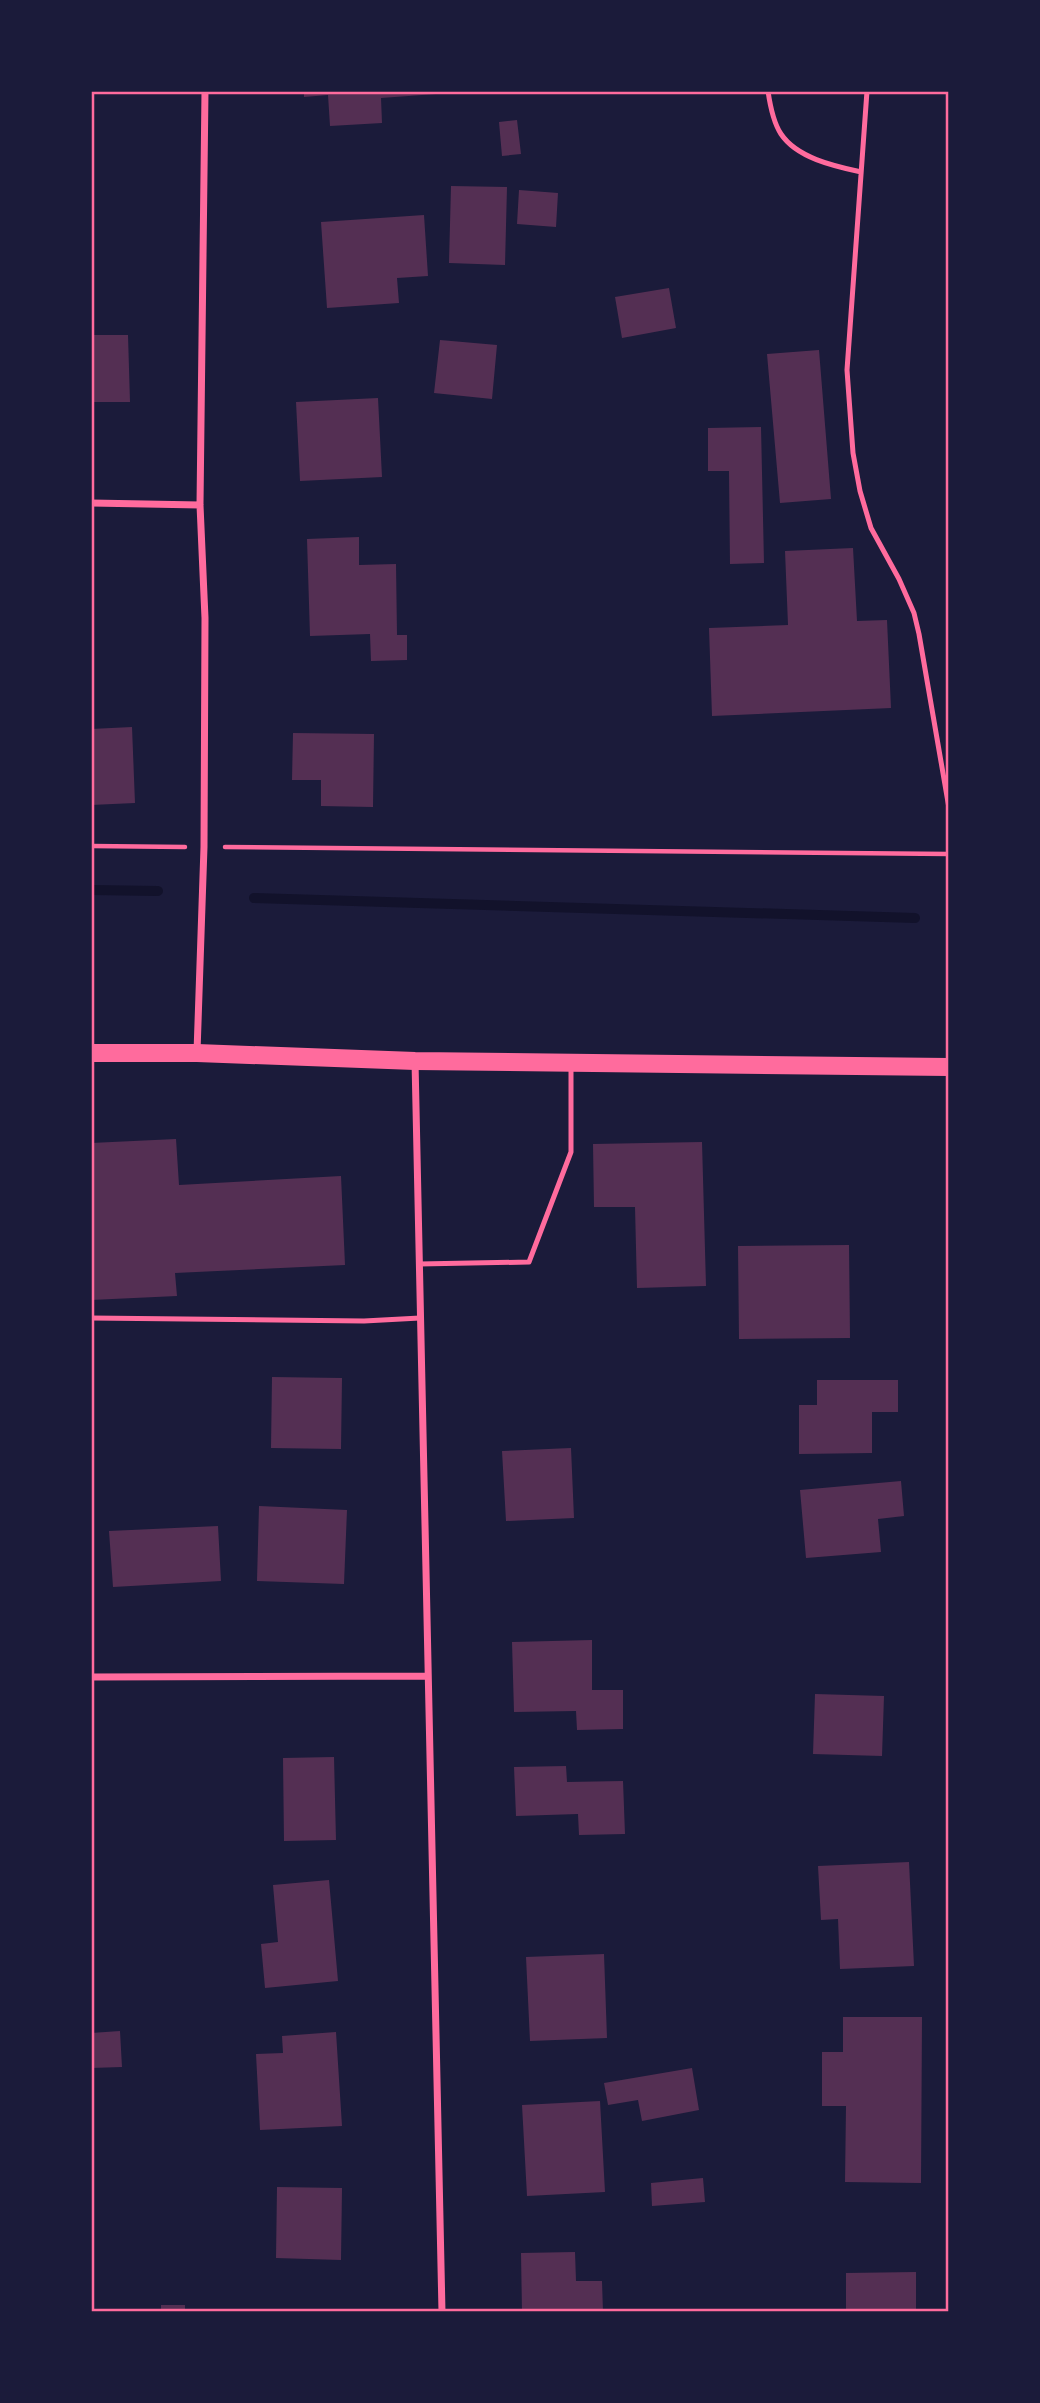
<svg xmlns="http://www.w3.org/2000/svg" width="1040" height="2403" font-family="'DejaVu Sans',sans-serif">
<rect width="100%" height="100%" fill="#1b1b3a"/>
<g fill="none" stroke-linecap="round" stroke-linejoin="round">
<!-- stream -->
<path stroke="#12122b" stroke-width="10" d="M91,890L158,891
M254,898L915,918"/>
</g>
<!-- building -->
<path fill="#542f53" d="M304,91H436V94L381,98L382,123L330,126L328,95L304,97Z
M517,120L521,154L502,156L499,122Z
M451,186L507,187L505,265L449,263Z
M519,190L558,193L556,227L517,224Z
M424,215L428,276L397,278L399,303L327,308L321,222Z
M669,288L676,328L622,338L615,297Z
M91,335H128L130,402H91Z
M440,340L497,345L492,399L434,393Z
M819,350L831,499L780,503L767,354Z
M378,398L382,477L300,481L296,402Z
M761,427L764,563L730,564L729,471H708V428Z
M359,537V565L396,564L397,635H407V660L371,661L370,634L310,636L307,539Z
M853,548L857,621L887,620L891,708L712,716L709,628L788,625L785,551Z
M132,727L135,803L91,805V729Z
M293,733L374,734L373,807L321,806V780H292Z
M176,1139L179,1185L341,1176L345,1265L175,1273L177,1296L91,1300V1143Z
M702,1142L706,1286L637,1288L635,1207H594L593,1144Z
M849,1245L850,1338L739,1339L738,1246Z
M272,1377L342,1378L341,1449L271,1448Z
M817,1380H898V1412H872V1453L799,1454V1405H817Z
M571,1448L574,1518L506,1521L502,1451Z
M901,1481L904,1516L878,1519L881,1552L806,1558L800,1490Z
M259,1506L347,1510L344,1584L257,1581Z
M218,1526L221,1581L113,1587L109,1531Z
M592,1640V1690H623V1729L577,1730L576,1711L514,1712L512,1642Z
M815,1694L884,1696L882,1756L813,1754Z
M334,1757L336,1840L284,1841L283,1758Z
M566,1766L567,1782L623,1781L625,1834L579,1835L578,1814L516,1816L514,1767Z
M909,1862L914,1966L840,1969L838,1919L821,1920L818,1866Z
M329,1880L338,1981L265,1988L261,1944L278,1942L273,1885Z
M604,1954L607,2038L530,2041L526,1957Z
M843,2017H922L921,2183L845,2182L846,2106H822V2052H843Z
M120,2031L122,2067L91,2068V2033Z
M336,2032L342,2126L260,2130L256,2054L283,2053L282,2036Z
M692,2068L699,2110L642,2121L638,2100L608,2105L604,2083Z
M600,2101L605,2192L527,2196L522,2105Z
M703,2178L705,2202L652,2206L651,2183Z
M277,2187L342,2188L341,2260L276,2258Z
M575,2252L576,2281H602L603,2312H522L521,2253Z
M916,2272V2312H846V2273Z
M161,2305H185V2312H161Z"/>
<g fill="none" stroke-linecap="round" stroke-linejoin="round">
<!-- path -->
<path stroke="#ff6b9d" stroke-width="4.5" d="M91,846L185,847
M225,847L949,854"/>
<!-- service -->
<path stroke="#ff6b9d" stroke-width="5" d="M768,91C770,105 773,122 781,134C797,158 834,166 861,172
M867,91L847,370L853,453L860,491L871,528L899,579L914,613L919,634L949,808
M419,1264L529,1262L571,1152V1066
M91,1318L364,1321L420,1318"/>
<!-- minor -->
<path stroke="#ff6b9d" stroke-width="7" d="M91,503L200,505
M197,1052L204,847L205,618L200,505L205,91
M415,1061L442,2312
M91,1677L428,1676"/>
<!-- primary -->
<path stroke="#ff6b9d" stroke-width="18" d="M91,1053H197L415,1061L949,1067"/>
</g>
<!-- border -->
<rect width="1040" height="2403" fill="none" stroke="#1b1b3a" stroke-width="186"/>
<rect x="93" y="93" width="854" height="2217" fill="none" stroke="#ff6b9d" stroke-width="2.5"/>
</svg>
